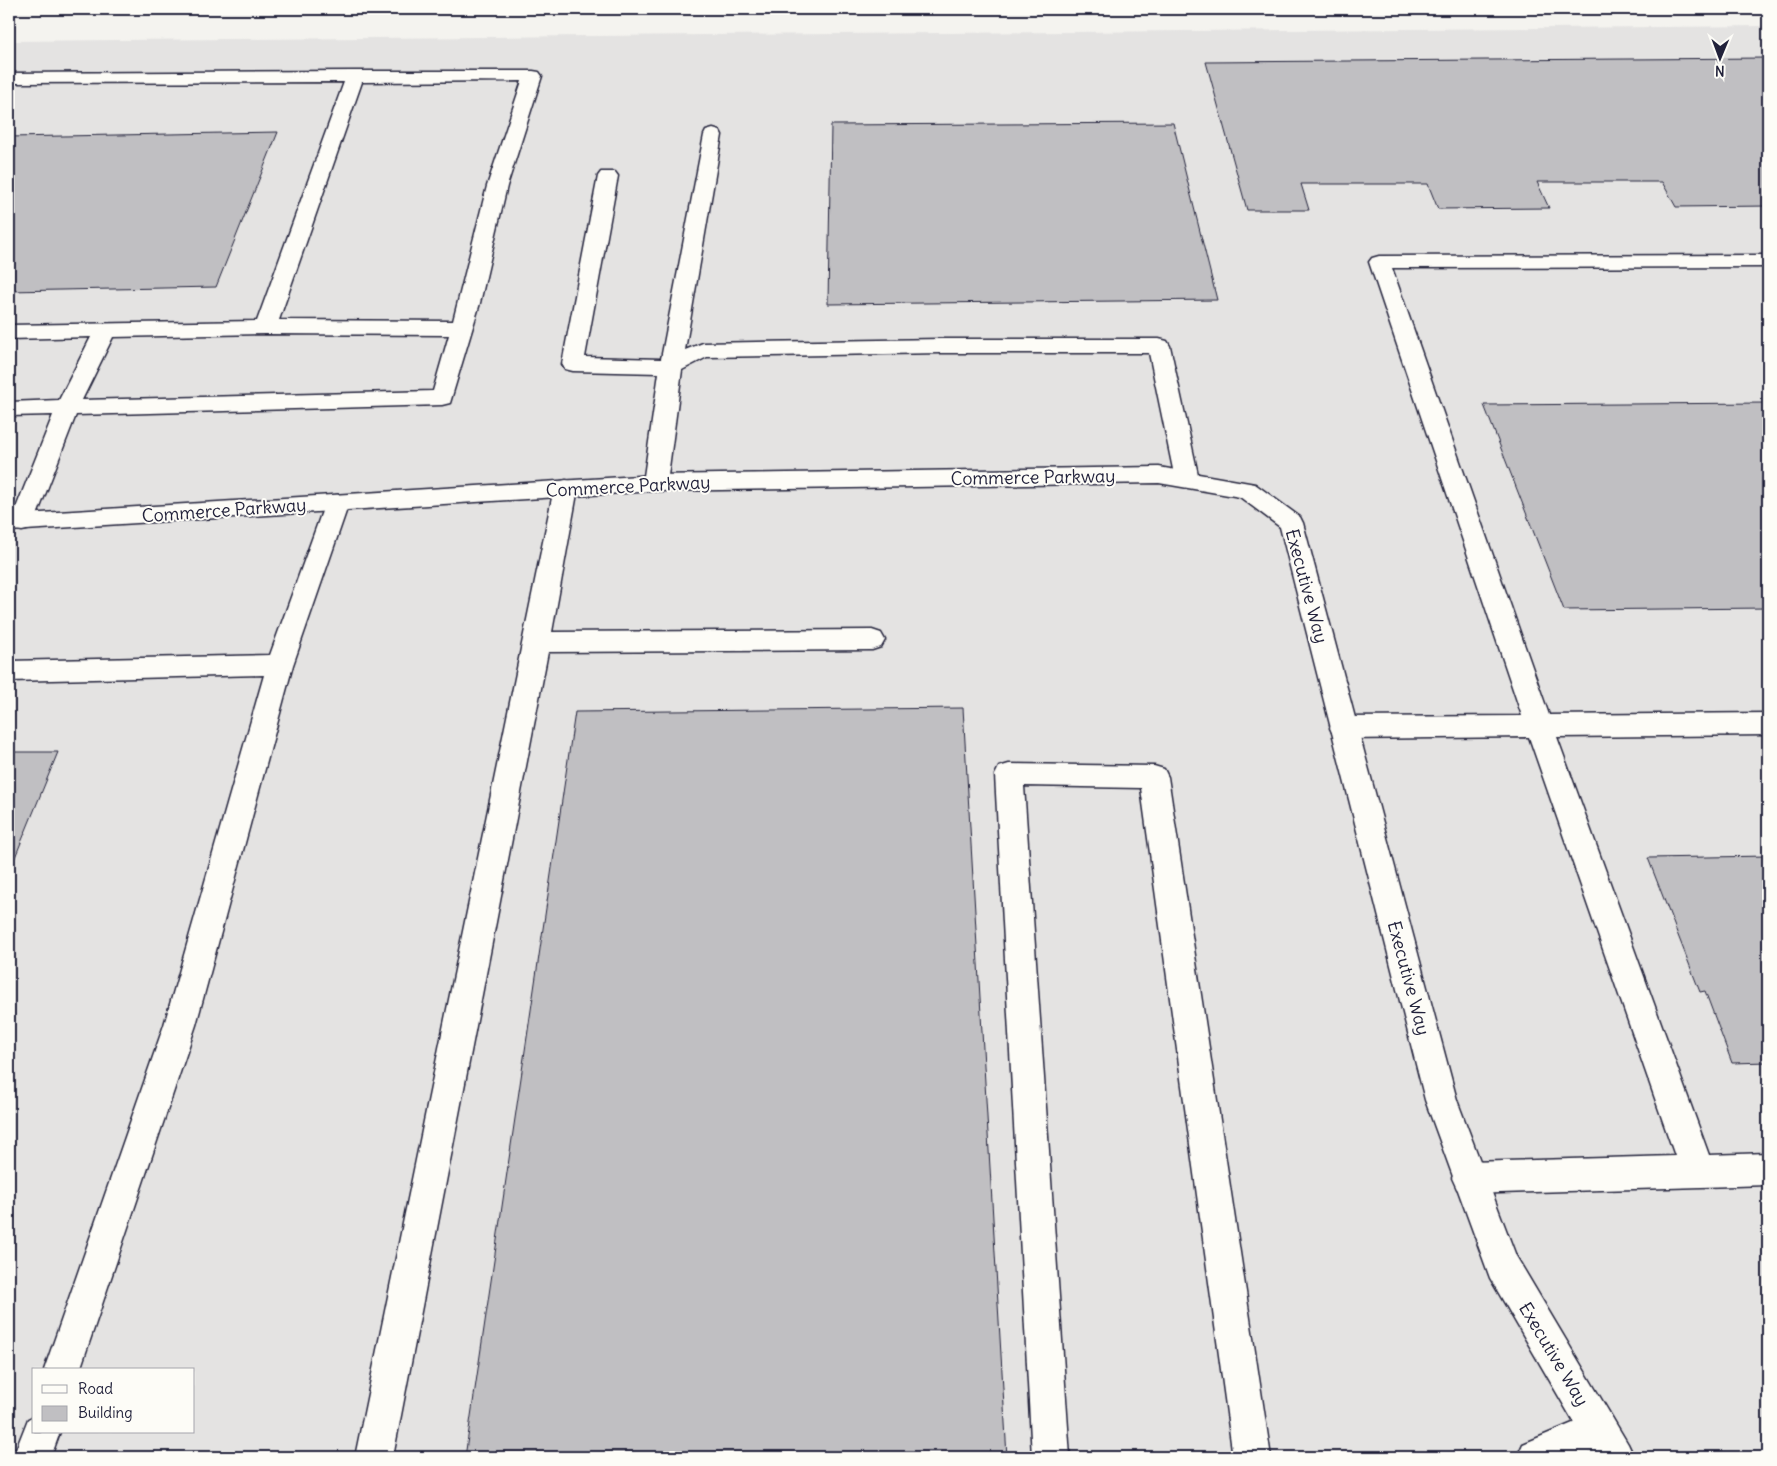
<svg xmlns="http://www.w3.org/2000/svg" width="1777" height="1466" font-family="Delius,sans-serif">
<rect width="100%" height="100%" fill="#f4f3ef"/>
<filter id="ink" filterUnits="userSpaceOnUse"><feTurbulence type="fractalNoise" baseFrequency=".02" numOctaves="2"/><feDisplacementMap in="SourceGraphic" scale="10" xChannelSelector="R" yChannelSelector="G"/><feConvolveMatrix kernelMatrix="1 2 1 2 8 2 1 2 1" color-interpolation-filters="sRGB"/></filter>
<g filter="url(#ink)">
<!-- built -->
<path fill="#e4e3e2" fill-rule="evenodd" d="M1768,26V1457H9V41ZM34,1370H194V1432H34Z"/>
<!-- building -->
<path fill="#c0bfc2" stroke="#22223b" d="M1768,58V206L1676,207L1662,182H1537L1549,208L1438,209L1428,184H1301L1309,210H1247L1206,62Z
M1173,123L1217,300L828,304L831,125Z
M278,132L216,287L9,291V137Z
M1768,403V608L1564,610L1484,405Z
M963,708L1007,1457H465L575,712Z
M9,752H58L9,872Z
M1768,856V1062L1732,1063L1705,991L1700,992L1648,858Z"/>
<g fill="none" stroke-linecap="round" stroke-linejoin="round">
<!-- service casing -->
<g stroke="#22223b" stroke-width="3">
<path id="service" d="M355,71H533L539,72L542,76L507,186L480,303L450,403L442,405L76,415L34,523L31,529L22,531L13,529L10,523L53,415L9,416V402L59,400L91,337L9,339V325L257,321L344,82L9,83V73ZM522,81L487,186L453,321L279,320L362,82ZM266,334L449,335L433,391L82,400L113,337Z
M713,129L720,131L722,135L685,350L703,343L941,339H1159L1167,341L1170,346L1199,479L1195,485L1187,487L1179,485L1175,479L1149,353H941L707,357L682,370L667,483L663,489L655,491L647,489L643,483L659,373L573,371L565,369L562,364L598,176L601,172H615L618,176L585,357L661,359L704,135L706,131Z
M1768,255V267L1392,268L1549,715L1768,713V735L1557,737L1709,1155L1768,1153V1185L1469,1194L1457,1189L1452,1178L1457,1167L1469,1162L1675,1156L1529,737L1344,739L1334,736L1330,728L1334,720L1344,717L1522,716L1369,262L1372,258L1379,256Z
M566,480L574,482L578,488L552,632L872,630L881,633L885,640L881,647L872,650L548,652L393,1457H355L554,488L558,482Z
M337,495L346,497L349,503L293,665L196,1025L80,1370H44L164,1025L264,675L9,681V661L270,655L325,503L328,497Z
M1009,764L1154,766L1164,769L1168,777L1271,1457H1233L1141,788L1024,786L1070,1457H1032L995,775L999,767Z
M1599,1412L1612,1418L1618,1431L1612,1444L1581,1457H1517L1523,1444Z
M34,1416V1432H60L51,1457H13L28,1419Z"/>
</g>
<!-- minor casing -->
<g stroke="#22223b" stroke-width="3">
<path id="minor" d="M1159,467L1255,484L1300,517L1303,523L1457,1100L1516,1256L1628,1444L1634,1457H1594L1490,1278L1425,1100L1280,527L1240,497L1159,483L655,491L9,531V515L655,475Z"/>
</g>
<!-- service -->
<use href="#service" fill="#fdfcf7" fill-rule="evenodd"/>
<!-- minor -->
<use href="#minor" fill="#fdfcf7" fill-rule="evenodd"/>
</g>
</g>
<g text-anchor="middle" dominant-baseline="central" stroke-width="4" stroke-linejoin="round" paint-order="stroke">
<!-- street labels -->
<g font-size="18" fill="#22223b" stroke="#fdfcf7">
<text transform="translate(1033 477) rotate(-1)">Commerce Parkway</text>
<text transform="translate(628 486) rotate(-3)">Commerce Parkway</text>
<text transform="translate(224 510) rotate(-4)">Commerce Parkway</text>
<text transform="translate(1307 586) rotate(75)">Executive Way</text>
<text transform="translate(1409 978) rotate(75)">Executive Way</text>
<text transform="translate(1554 1354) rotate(59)">Executive Way</text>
</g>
</g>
<!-- margin -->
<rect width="1777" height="1466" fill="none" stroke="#fdfcf7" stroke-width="30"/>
<rect x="15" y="15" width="1747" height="1436" fill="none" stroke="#22223b" stroke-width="2" filter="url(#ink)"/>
<!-- legend -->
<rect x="32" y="1368" width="162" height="65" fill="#fdfcf7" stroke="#a5a5ac"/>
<rect x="42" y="1385" width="25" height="8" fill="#fdfcf7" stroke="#a5a5ac"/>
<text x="78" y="1394" font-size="15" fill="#22223b">Road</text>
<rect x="42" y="1406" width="25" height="15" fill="#c0bfc2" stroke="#a5a5ac"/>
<text x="78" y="1418" font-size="15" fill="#22223b">Building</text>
<!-- north arrow -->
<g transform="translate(1720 58) rotate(181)" stroke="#fdfcf7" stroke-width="4" paint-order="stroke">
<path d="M0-4L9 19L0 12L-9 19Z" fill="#22223b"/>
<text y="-8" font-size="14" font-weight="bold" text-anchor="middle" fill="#22223b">N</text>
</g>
</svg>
